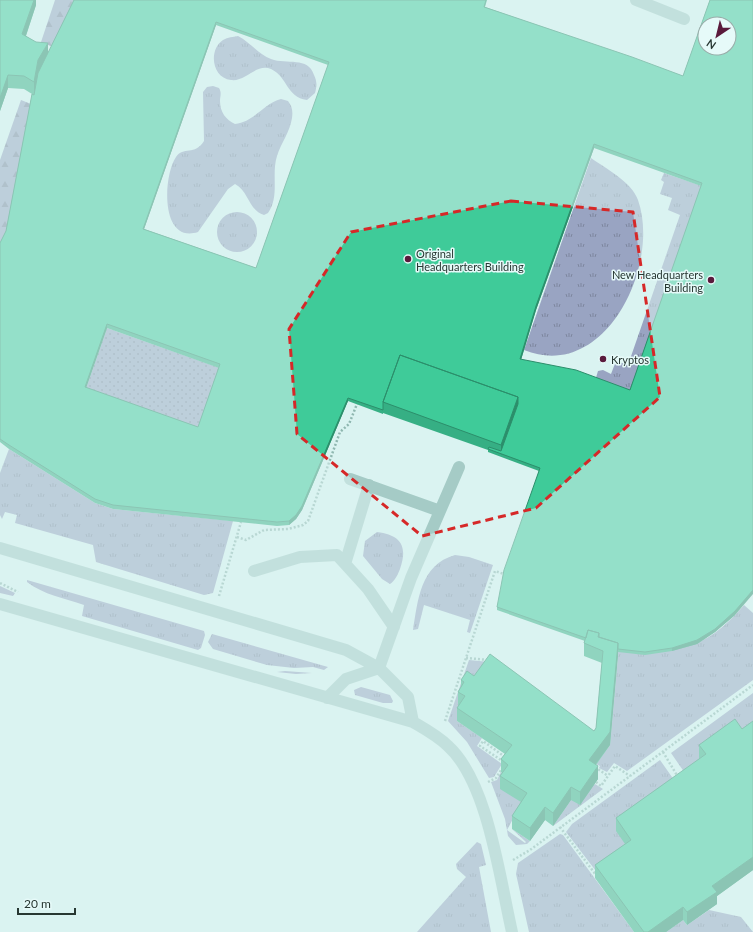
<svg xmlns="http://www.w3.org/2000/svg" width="753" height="932" font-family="Lato,sans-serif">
<defs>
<pattern id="grass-tufts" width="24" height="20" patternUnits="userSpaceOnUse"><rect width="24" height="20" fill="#99a4c2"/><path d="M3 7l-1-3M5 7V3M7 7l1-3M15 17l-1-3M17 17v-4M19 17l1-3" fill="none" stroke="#7d869e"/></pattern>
<pattern id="forest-firs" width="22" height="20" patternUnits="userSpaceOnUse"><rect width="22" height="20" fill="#99a4c2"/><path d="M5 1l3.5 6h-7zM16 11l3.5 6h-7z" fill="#7d869e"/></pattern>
<pattern id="garden-dots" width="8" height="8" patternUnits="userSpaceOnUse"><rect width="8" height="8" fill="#99a4c2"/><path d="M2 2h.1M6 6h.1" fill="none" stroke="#7d869e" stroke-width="1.8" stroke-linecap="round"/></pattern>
</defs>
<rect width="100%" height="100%" fill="#daf3f1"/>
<!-- grass -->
<path fill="url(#grass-tufts)" d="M238,36C250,42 259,55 271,59C287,65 308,56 314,75C317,81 317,86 315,93L307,100C286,97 288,77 271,69C256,63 246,82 231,80C212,78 208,50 223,40C228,37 233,37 238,36Z
M213,86L219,88C222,93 220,96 220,101C220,112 226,120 235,124C254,122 263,104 281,99L288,101C292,106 293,111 292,118C290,132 281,143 277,156C271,175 280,196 268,213L264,215C248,210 249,191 235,184L228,189L198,232C160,244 163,176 176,157C183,146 195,156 204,141L203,92L207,87Z
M591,158C605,168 632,182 638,200C661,265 605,383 524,350Z
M664,173L702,186L630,393L595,381L598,371L603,370L611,374L616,361L628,365L680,215L668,210L672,198L660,194L664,182L661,180Z
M217 232a20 20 0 1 1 40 0a20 20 0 1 1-40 0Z
M9,449L95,503L113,509L233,521L213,593L204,595L96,562L93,545L15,523L17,515L5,512L2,519L0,515V473Z
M377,532C401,535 408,546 400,569C398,574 395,581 390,584L382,579L363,556L365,541Z
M455,555L469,557L493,565L470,633L467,632L470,620L424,605L418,629L413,630C418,600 420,565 455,555Z
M27,580L204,631L205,635L201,648L198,650L82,616L84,605C64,598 44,595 27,582Z
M0,586L15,593L13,596L0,593Z
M744,605L753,613V680L627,771L614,763L607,772L599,768L600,766L596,764L610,745L618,656L616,652C676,651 702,654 744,605Z
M212,634L328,667L324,670L313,667L294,668L267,665L213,649L208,642Z
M469,660L489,662L465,709L457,721L482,738L477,746L502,764L494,777L489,778L467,742L448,721Z
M285,671L312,673L296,674L277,672Z
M361,687L390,695L393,701L392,703H383L355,695L354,690Z
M753,693V734L700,758L706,767L689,779L671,753Z
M660,760L679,787L630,850L599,875L566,832L572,824Z
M501,772L508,778L527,806L515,815L507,830L525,843L526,842L512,829L530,841L527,844L516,845L508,836L505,819L491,782L497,780Z
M595,784L603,789L553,826L571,800Z
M560,834L563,835L634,932H529L516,874L518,863Z
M477,842L481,844L486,865L479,867L491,932H417L466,877L457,869L456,864Z
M709,910L741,917L753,932H666L683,920L687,925Z"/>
<!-- forest -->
<path fill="url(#forest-firs)" d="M55,0H75L53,47L41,42Z
M21,100L31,104L6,235L0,243V160Z"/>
<!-- garden -->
<path fill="url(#garden-dots)" d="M107,328L220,368L198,431L85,391Z"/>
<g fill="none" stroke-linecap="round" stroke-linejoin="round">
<!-- path -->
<path stroke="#8fb7b0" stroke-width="2.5" stroke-dasharray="2 2" stroke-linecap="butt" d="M237,537L246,540L264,530L288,529L303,525L308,521L340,432L349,424L357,404
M0,583L18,592
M219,596L241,522
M466,658L489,660
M445,721L495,571L504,574
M663,752L678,777
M504,762L480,746L483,741L505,757
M595,767L608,776
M488,782L496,778L503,767
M596,782L601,786L615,766L630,776
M560,827L596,875
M513,860L530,850L753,685"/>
<!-- minor -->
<path stroke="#a5cbc6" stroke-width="12" d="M636,0L684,19
M350,479L440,511
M0,548L346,650L379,668L408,697L413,722
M345,564L369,485
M254,571L300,557L337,555L368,589L394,627
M0,604L413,722C425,729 438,736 448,746C488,782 500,880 512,932
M379,668L411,578L459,467
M327,698L346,679L379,668"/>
</g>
<!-- wall -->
<path fill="#36af84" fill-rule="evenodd" d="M0,0H36V5L26,36L48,53L74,0H487L485,7L683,76L710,0L735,615L715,632L697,644L672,651L645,655L618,652L610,745L596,765L598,779L580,805L571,800L553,826L545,820L530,841L512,829V816L521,802L500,789V776L502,773L501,772V759L505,754L457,721V708L459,705H458V692L461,687V680L474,676L594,731L596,728L602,663L584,656V643L585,641L497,610V607L539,471L488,452V450L383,413V414L348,401L302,510L296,519L289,525L277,526L113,509L95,503L9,449L0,442V243L6,231L32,94L24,89L8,88L0,111ZM216,25L328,65L256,268L144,229ZM594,148L701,186L630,390L521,360L536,310ZM107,328L219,368L198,427L86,388Z
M753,721V870L717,896V904L687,925L683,920L666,932H634L595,878V865L625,844L616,831V818L700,759L699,758V745L742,729Z"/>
<!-- shaded-wall -->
<path fill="#2c8e6b" d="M34,0H36V5L22,47V34Z
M216,22V25L143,232V229Z
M48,43V56L34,95V82L38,60Z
M8,75V88L0,111V98Z
M594,144V148L536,310L520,363V359L536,306Z
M107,324V328L85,391V387Z
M518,397V407L501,455V445Z
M348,398V401L302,510L296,519L289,525V521Z
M753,590V594L735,615L715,632L697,644L672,651V648Z
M618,643V656L610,745L589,773V760Z
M598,766V779L580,805V792Z
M571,787V800L553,826V813Z
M545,807V820L530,841V828Z
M753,857V870L717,896V904L687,925V912L712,886Z
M683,907V920L666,932H648Z"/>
<!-- building -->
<path fill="#3fcb99" stroke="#2c8e6b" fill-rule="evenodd" d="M0,0H34L22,34L36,42L48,43L38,60L34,82L24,76L8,75L0,98Z
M74,0H486L484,7L632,57L683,76L710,0H753V590L735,611L715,629L697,640L672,648L645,652L618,649V643L599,637V633L588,630L586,638L497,607L504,570L540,468L488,449L489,447L501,451L518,404V397L400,355L383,402V410L348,398L302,506L296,515L289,521L277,522L113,505L95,499L9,445L0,439V243L6,231L32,94L34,95L38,73ZM216,22L329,62L256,268L143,229ZM705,24H729V48H705ZM594,144L702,183L630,390L576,370L520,359L536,306ZM107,324L220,364L198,427L85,387Z
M400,355L518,397L501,445L383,402Z
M588,630L599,633L598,637L618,643L610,732L589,760L598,766L580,792L571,787L553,813L545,807L530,828L512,816L527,793L500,776L508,765L501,759L512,745L457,708L465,696L458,692L464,682L461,680L467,671L474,676L490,654L594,731L596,728L603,651L584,643Z
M735,719L742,729L753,721V857L712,886L717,892L687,912L683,907L648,932H644L595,865L631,840L616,818L706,754L699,745Z"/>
<!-- marked area -->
<path d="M0 0H753V932H0ZM511,201L633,212L660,397L536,508L422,536L297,434L289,329L351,232Z" fill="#daf3f1" fill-opacity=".55" fill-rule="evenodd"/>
<path fill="none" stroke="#d62828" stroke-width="3" stroke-dasharray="8 5" stroke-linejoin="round" d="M511,201L633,212L660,397L536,508L422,536L297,434L289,329L351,232Z"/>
<!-- markers -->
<g fill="#5a1a3c" stroke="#e6faf9" stroke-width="1.5">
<circle cx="408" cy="259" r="4"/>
<circle cx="711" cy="280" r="4"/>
<circle cx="603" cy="359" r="4"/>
</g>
<g text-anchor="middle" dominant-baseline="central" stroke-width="3" stroke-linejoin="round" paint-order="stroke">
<!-- poi labels -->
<g font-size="11" fill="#273732" stroke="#e6faf9" text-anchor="start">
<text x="416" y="253">Original<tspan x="416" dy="13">Headquarters Building</tspan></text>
<text x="703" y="274" text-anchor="end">New Headquarters<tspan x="703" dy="13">Building</tspan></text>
<text x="611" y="359">Kryptos</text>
</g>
</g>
<!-- north arrow -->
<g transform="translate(717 36) rotate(215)"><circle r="19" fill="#e6faf9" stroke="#9aaca9"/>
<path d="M0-3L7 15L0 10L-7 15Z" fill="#5a1a3c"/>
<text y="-6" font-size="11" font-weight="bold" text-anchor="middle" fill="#273732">N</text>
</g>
<!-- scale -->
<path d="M18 908v6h57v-6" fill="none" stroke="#273732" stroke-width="2"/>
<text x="24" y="908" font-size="12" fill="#273732" stroke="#e6faf9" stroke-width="3" paint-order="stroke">20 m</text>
</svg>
